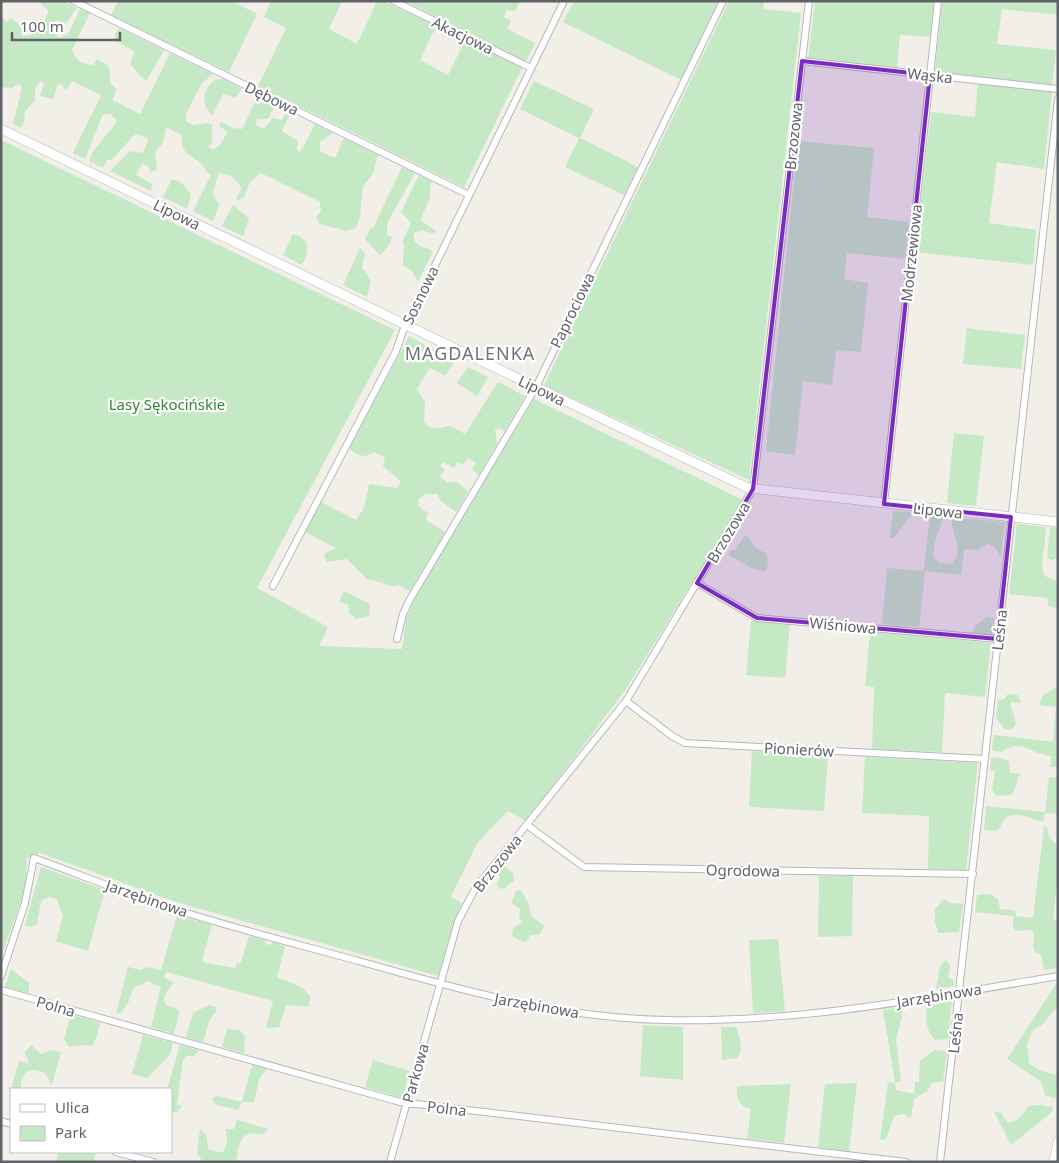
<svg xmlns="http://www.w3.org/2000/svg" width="1059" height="1163" font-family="'Noto Sans',sans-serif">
<rect width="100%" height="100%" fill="#f1efe8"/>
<!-- green -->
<path fill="#c5e8c5" d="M38,1H63L77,8L66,23L56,20L51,31L59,38L68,34L80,9L90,13L72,50C75,60 83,65 93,65L97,59C110,66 111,68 110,83L117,89L112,100L140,114L170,53L213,74L201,84L186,115V121L192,125L208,123L212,125V142L208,147L213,150L219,146L228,132L219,126V124L222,122L232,128L242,129L258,96L275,105L268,119H257L256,126L264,129L273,118L282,120L287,110L291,112L282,131L298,141L297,149L300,153L315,124L333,133L320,142V151L335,158L344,138L378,155L373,174L363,186L360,216L356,228L347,231L320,224L316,217L321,211L320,202L261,173L250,182L244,197L239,200L236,199L242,187L231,176L221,173L218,174L213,194L219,205L213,221L193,211L211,175C205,172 205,167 200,163C189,153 180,153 182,135L166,127L163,143L155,152L157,170L151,172L148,166L142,164L136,175L152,184L151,191L110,171L130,151L143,153L148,142L147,138L136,134L133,136L113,159L107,160L103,168L89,161L94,150L116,123V119L110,114H103L85,159L73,153L101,95L72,81L66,91L61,84L57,85L54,99L40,96L44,84L42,81H40L35,88V100L25,112L24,122L21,128L13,124L22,87L18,84L12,88L1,87V18L8,22L10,18C19,23 22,26 22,36L31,35L33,32L31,23H43L49,11Z
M118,1H232L257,14L229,72L111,15Z
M271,1H342L329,29L357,44L377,1H383L436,26L420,60L448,75L465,41L522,68L464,187L258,86L286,28L264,17Z
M405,1H520L515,11L507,10L504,17L511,21L507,29L535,43L526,61Z
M574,1H719L681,80L563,22Z
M729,1H764L763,9L801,13L749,480L544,385Z
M815,1H934L930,37L900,35L897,69L808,59Z
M942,1H1058V15L1002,9L997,44L1056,50L1052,85L935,73Z
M119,28L164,50L147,80L142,78L130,64L134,54L133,51L115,40V34Z
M215,79H223L242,89L235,98L223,94L212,116C200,102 203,91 215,79Z
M534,81L594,109L580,138L638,167L624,195L565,167L579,138L520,109Z
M978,82L1052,90L1044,169L997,162L989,223L1036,230L1033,265L915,252L931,112L975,117Z
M1,140L395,330L257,588L328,627L319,646L402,649L406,619L416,595L534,399L743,500L626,689L526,821L508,811L477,843L451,897L462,903L438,976L176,902L40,853L27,858L25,890L1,957Z
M798,141L874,148L867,217L909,222L905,259L847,253L844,279L868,283L861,352L836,350L832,385L803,381L795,455L766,451Z
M402,167L415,173L387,223V235L393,237L385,251L379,255L365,239L371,227L373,228Z
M419,175L432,181C429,187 431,190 430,197C428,206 422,212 421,221L436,231L434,234L422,230L414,233C411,246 424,247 433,251L418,282L412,271L403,265L404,243L402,242L411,223L401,212Z
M172,179L182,183L191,194L187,209L163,197Z
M233,205L249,218L243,236L222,226Z
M293,234C311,238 309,252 302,265L283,255Z
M360,248L365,254L362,268L371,280L367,297L343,285Z
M967,328L1025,335L1021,369L963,364Z
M409,336L455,361L445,376L430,368L417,389L425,402L424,421C431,433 440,427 450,426L465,434L498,382L525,396L505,431L499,428L495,430L497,443L479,475L472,470L476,463L468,458L463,465L458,462L454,468L443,462L440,466L445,469L440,477L447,482H458L468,492L456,512L441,501L437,494H426L419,499L418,506L428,513L426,520L445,532L410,591L399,585C386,589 380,579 368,580L347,559L326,562L324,554L336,548L305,532L321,502L356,520L364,508L369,484L397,488L401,482L383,466L385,457L374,452C365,459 357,456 349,448Z
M468,367L488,377L477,396L457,383Z
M954,433L984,436L976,506L947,503Z
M893,511L910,512L911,515L894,538H890Z
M930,514L942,516C942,531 931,542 934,558L940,563L952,564C966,548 950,534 952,517L1005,522L1001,556L993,546L987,544L978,550L964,549L961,575L925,571L919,627L882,624L887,568L924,571Z
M1017,524L1046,527L1042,567L1045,576L1058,581V609L1048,605L1047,598L1009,594Z
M1050,527L1058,528V558L1052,560L1047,558Z
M744,536L749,537L755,547L767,554L768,565L764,572L751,568L729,555L730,551L736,549Z
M344,591L370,604L369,616L357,619L349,613L348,604L339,602Z
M987,617L994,618L992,635L972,633L975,626Z
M751,621L790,624L785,678L746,675Z
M870,632L991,643L985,697L945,693L942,752L872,749L874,687L865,686Z
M1056,687H1058V767H1050L1051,756C1030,755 1024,737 1001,752L992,750L994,735L1053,742L1056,707L1040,705L1042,696Z
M1008,694L1018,695L1021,703L1010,702L1016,723L1013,728L1005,730L996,717L998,700H1003Z
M752,751L828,755L824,811L749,807Z
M865,757L978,763L966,870L928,869L929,816L862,813Z
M995,757L1009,761L1010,773L1020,774L1012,795L997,796L992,790L995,771H990L991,758Z
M1049,777L1058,778V814L1045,813L1044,821C1032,822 1020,809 1006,818C1002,821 1001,828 996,831L984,830L986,806L1045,812Z
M1044,826L1047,827L1049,837L1058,846C1058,871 1056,896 1053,920L1058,921V968L1044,970L1041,955L1035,952C1031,944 1036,937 1032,930L1016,931L1013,927V916L975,912L977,895L990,894L998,899L1000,909L1015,910L1016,916L1033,918Z
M503,865L512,872L515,880L505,888L500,889L496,884L500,878L498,871Z
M41,867L105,890L88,951L56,941L63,916L57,899L49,897L41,901L37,924L30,927L25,925Z
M819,876H853L852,936L818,937Z
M517,890H520C525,895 532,909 531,916L545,926L539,935H530L526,943L512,936L513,928L522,923L519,918L520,909L511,902Z
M944,899L950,903L963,904L959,932L938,933L935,922V909Z
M177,915L212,925L202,961L206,963L235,968L237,963L241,962L249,936L264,940L266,944L271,945L273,942L285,946L277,977L303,988L311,997L308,1007L286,1005L279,1027L266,1028L273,1001L166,972L164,978L173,982C170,991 160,994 166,1005L177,1009L179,1013L174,1034L151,1027L161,987L148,981L133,988L129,1001L122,1012L116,1013L128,967L140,970L148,967L161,970Z
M778,939L785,1011L753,1013L749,940Z
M946,960L950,966L948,977L954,981V986L936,989L940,966Z
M11,969L29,983V994L5,987Z
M1058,981V1006L1041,1026L1033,1030L1027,1045L1029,1063L1037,1069L1058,1076L1055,1098L1045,1095L1041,1081L1007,1059Z
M952,999L948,1039L935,1040C926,1032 924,1014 928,1003Z
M209,1005L216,1007V1012L210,1019L203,1042L186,1037L193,1013Z
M902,1007V1017L896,1039L901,1081L895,1083L896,1090L914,1094L915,1082H919L920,1061L935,1050L947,1051L943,1082H933L927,1091L914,1099L911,1118L903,1114L894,1116L886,1139L880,1140L888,1083L895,1082L883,1010Z
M71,1014L100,1023L96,1039L92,1046L84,1045L69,1047L64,1039Z
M643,1025L683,1027V1080L640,1076Z
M721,1027H736C739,1037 745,1048 737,1058L722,1060Z
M227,1029L239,1030L245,1036L244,1053L222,1047Z
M143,1035L173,1043L170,1055L147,1078L132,1074Z
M31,1045L41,1054L51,1050L61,1052L52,1085L45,1073L35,1070L26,1072L21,1081V1089H11L19,1061L29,1064L25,1052Z
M180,1045L199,1050L194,1056H186L183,1060L177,1104L182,1106L177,1112L171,1113V1089H167Z
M373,1060L410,1071L402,1098L365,1087Z
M252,1065L267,1069L259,1079L254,1102H242L238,1110L214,1104L212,1098L217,1096L242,1102Z
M857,1083L849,1152L818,1147L825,1084Z
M791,1084L784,1143L747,1139L751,1109C738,1107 736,1098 737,1086Z
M1040,1105L1053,1107L1052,1112L1011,1145L994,1111L1001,1113L1008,1123C1019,1122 1022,1114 1029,1106Z
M237,1120L268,1129L263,1135L251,1133L244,1136L239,1145L236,1162H203L197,1153L200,1130L206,1134L208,1149L223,1153L227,1142L226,1129H234Z
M58,1152H96L93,1162H56Z"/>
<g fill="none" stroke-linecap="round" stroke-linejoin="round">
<!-- street casing -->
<g stroke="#b5b8bc" stroke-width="8">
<path id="street" d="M74,1L469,195
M394,1L531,68
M802,61L1058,89
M884,504L938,1
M697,583L757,618L998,639
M273,586L396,351L403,331L564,1
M397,639L403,614L409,601L536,387L723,1
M626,701L672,736L685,743L985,759
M527,825L584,867L973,874
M1,976L25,903L34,858C78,874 123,892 168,907C229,927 293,943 355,960C457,989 558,1018 665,1020C797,1023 928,998 1058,976
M1,990L400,1102L906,1162
M1,1121L11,1124
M116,1152L153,1162
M390,1162L458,921L475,889L626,701L753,489L809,1
M940,1162L1058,99"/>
</g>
<!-- secondary casing -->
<g stroke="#b6babf" stroke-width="10">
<path id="secondary" d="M1,129L406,325L748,488L1058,522
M1054,1162L1058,1142"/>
</g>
<!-- street -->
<use href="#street" stroke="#fff" stroke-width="6"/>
<!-- secondary -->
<use href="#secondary" stroke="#fff" stroke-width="9"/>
</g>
<!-- marked area -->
<path fill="#7b2cbf" fill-opacity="0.2" stroke="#7b2cbf" stroke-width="4" stroke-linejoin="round" d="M802,61L930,75L884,504L1011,517L998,639L757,618L697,583L753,489Z"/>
<g text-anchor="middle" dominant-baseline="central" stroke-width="4.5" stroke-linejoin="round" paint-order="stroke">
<!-- street labels -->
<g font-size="15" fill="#5f6368" stroke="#fff">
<text transform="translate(463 35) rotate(26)">Akacjowa</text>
<text transform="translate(930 75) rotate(6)">Wąska</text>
<text transform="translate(272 98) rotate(26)">Dębowa</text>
<text transform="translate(793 136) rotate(-84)">Brzozowa</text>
<text transform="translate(177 214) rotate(26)">Lipowa</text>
<text transform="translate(911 253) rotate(-84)">Modrzewiowa</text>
<text transform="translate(420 295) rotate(-64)">Sosnowa</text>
<text transform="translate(572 310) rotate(-64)">Paprociowa</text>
<text transform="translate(542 390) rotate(26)">Lipowa</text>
<text transform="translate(938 510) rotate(6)">Lipowa</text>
<text transform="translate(728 532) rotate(-59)">Brzozowa</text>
<text transform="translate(843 625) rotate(5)">Wiśniowa</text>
<text transform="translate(999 630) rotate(-84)">Leśna</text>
<text transform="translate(799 749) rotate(3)">Pionierów</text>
<text transform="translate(497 863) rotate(-52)">Brzozowa</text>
<text transform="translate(743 870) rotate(1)">Ogrodowa</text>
<text transform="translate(147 898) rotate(19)">Jarzębinowa</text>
<text transform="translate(939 995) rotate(-9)">Jarzębinowa</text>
<text transform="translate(537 1005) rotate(10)">Jarzębinowa</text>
<text transform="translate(56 1006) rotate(16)">Polna</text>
<text transform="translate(955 1033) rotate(-84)">Leśna</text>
<text transform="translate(415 1073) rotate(-74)">Parkowa</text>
<text transform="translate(447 1108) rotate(7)">Polna</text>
</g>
<!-- park labels -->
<g font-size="15" fill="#348238" stroke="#fff">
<text x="167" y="404">Lasy Sękocińskie</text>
</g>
<!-- quarter labels -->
<g font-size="18" letter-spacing="1" fill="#70757a" stroke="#fff">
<text x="470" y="353">MAGDALENKA</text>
</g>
</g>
<!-- border -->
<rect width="1059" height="1163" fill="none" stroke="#5f6368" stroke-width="5"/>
<!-- legend -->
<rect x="10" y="1088" width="162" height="65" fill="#ffffff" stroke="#bfc1c3"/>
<rect x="20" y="1104" width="25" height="8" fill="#ffffff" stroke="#bfc1c3"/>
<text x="55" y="1113" font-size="15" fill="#5f6368">Ulica</text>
<rect x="20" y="1126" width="25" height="15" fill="#c5e8c5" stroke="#bfc1c3"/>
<text x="55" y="1138" font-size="15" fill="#5f6368">Park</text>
<!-- scale -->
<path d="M12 32v8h108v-8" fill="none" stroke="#5f6368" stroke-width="2.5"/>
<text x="20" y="32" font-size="15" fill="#5f6368" stroke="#ffffff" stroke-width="4" paint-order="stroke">100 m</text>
</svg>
